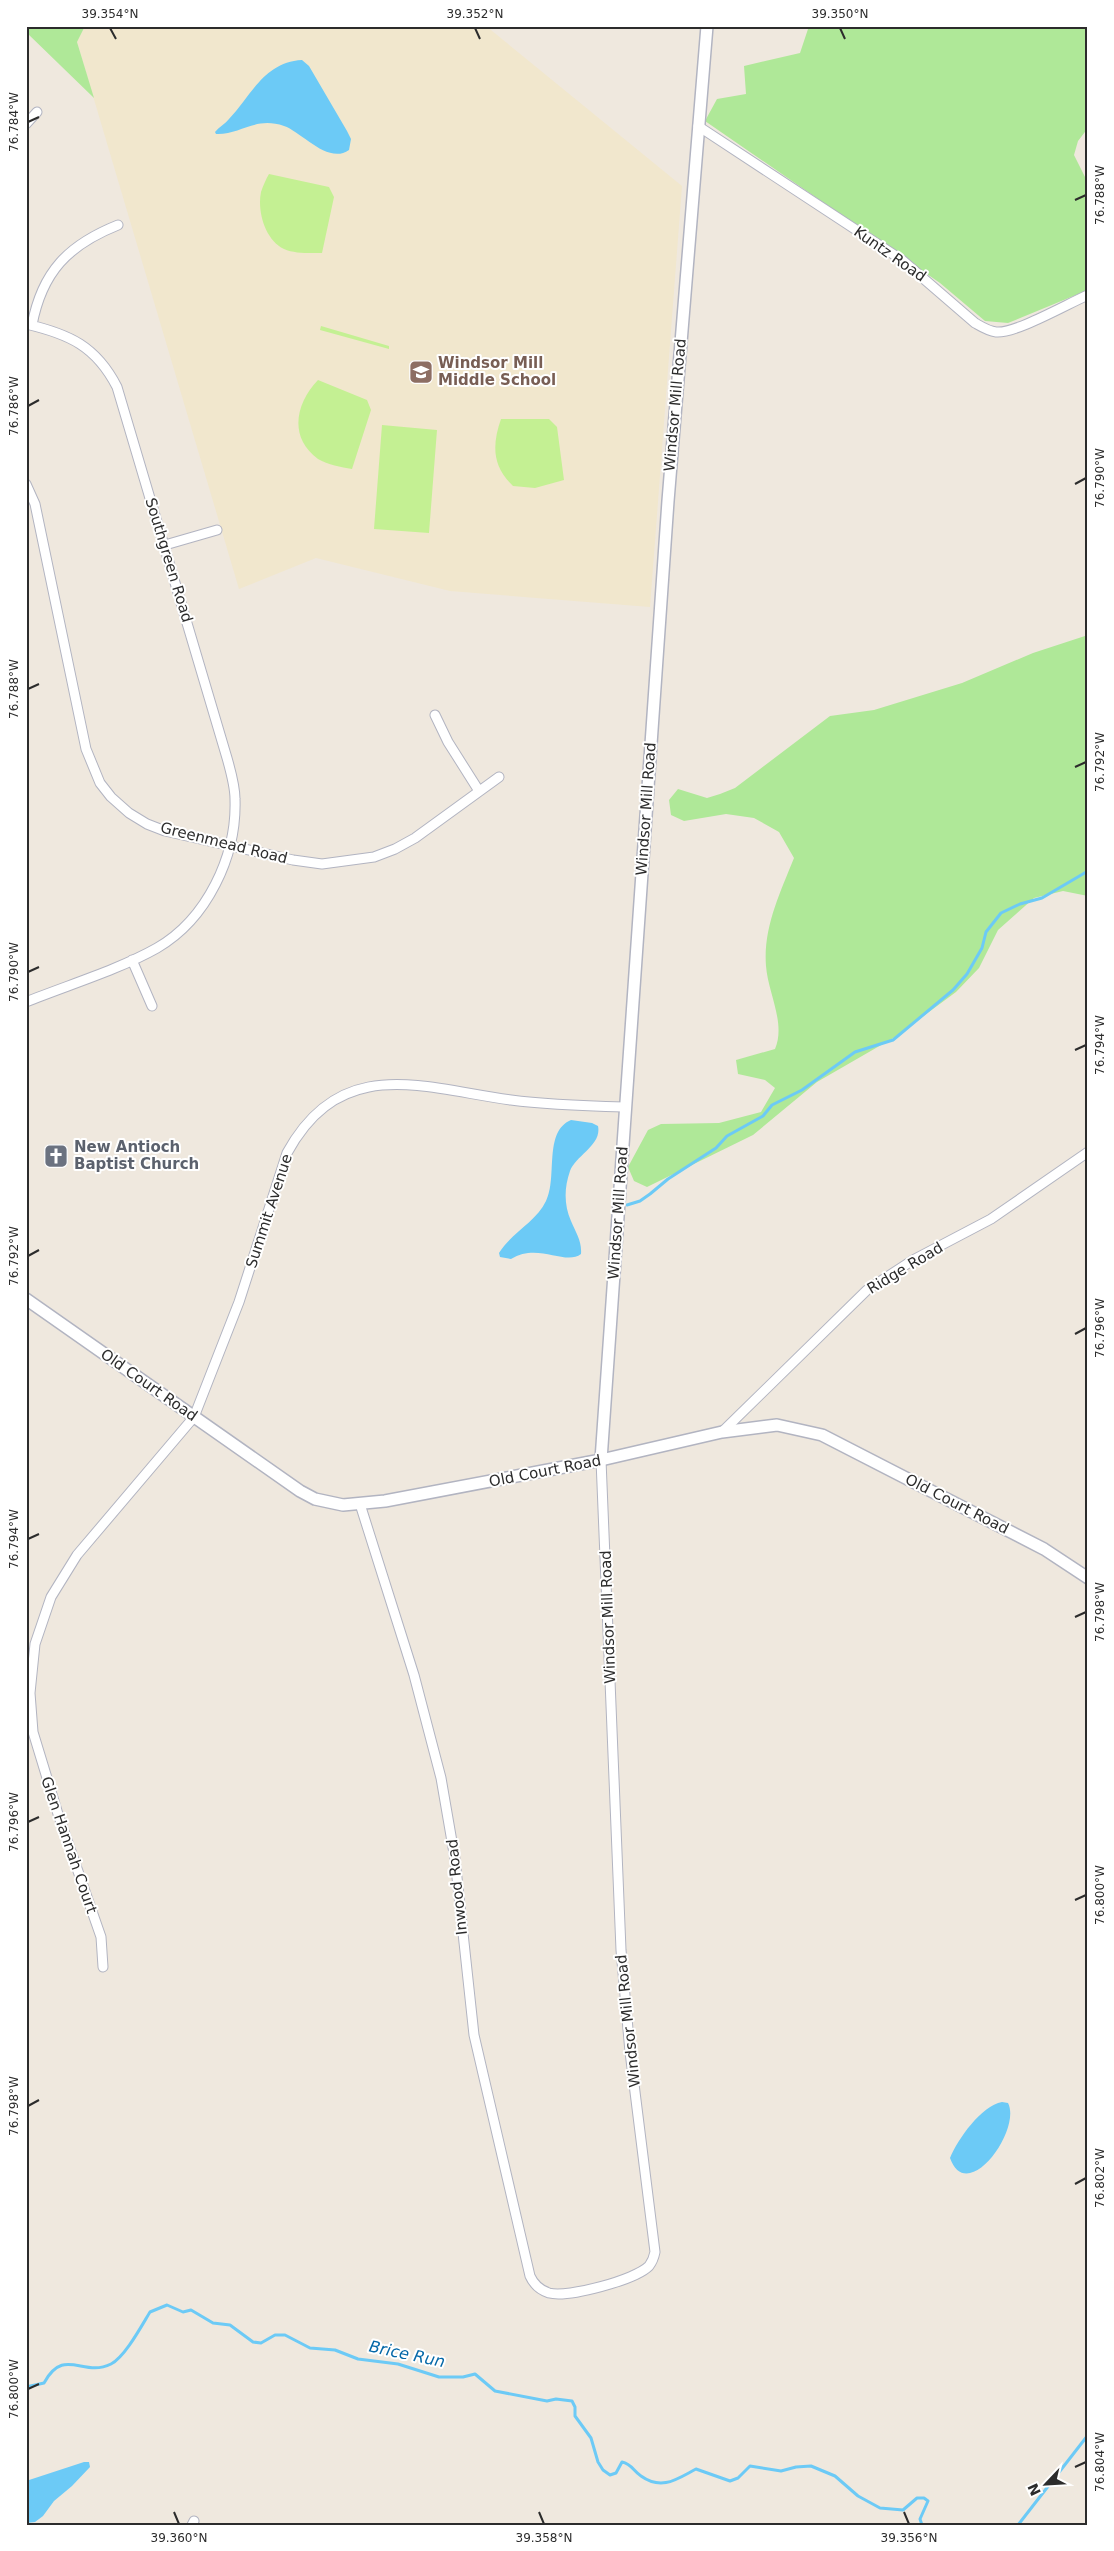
<svg xmlns="http://www.w3.org/2000/svg" width="1114" height="2551" font-family="'DejaVu Sans',sans-serif">
<rect width="100%" height="100%" fill="#efe8de"/>
<!-- education -->
<path fill="#f1e7cd" d="M85,26H486L682,186L650,607L450,591L316,558L239,589L77,42Z"/>
<!-- green -->
<path fill="#afe898" d="M26,26H85L77,42L94,98L26,32Z
M809,26H1088V128L1078,141L1074,155L1088,183V290L1008,323L985,321L940,283L705,121L717,99L746,94L744,66L800,53Z
M1088,635V896L1063,891L1034,898L998,930L979,968L956,992L895,1037L817,1082L753,1135L647,1187L634,1181L628,1167L648,1130L661,1124L719,1123L761,1112L775,1088L765,1080L738,1074L736,1060L775,1049C786,1023 768,993 766,966C763,928 780,893 794,858L779,832L754,818L726,814L684,821L671,815L669,800L678,789L707,798L720,794L735,788L830,716L874,710L962,683L1033,653Z"/>
<!-- pitch -->
<path fill="#c4f093" d="M269,174L329,187L334,197L322,253C311,253 295,254 284,249C265,240 257,211 261,192C263,186 266,179 269,174Z
M321,326L389,346V349L320,330Z
M318,380L367,400L371,410L352,469C341,467 328,465 318,459C288,437 296,403 318,380Z
M501,419H549L557,427L564,480L535,488L513,486C492,466 492,445 501,419Z
M382,425L437,430L429,533L374,529Z"/>
<!-- water -->
<path fill="#6ccaf6" d="M302,60L309,66L347,131L351,139L349,150C328,165 302,132 284,126C255,116 240,135 216,134L215,132C219,127 225,124 229,119C251,96 264,62 302,60Z
M571,1120L592,1123L598,1126C602,1145 576,1155 570,1171C564,1188 564,1205 571,1221C576,1233 582,1241 581,1254C565,1266 538,1242 511,1259L500,1257L499,1253C511,1233 536,1222 546,1201C558,1177 543,1132 571,1120Z
M1002,2102L1008,2103C1022,2130 967,2206 950,2158C958,2139 981,2106 1002,2102Z
M84,2462H89L90,2467L72,2486L54,2501L43,2516L35,2522L26,2523V2481Z"/>
<g fill="none" stroke-linecap="round" stroke-linejoin="round">
<!-- stream -->
<path stroke="#6ccaf6" stroke-width="3" d="M627,1205L640,1201L650,1194L668,1179L716,1148L727,1136L763,1116L772,1105L802,1090L855,1052L893,1040L953,990L967,974L982,948L986,932L1001,913L1020,904L1042,898L1088,871
M26,2387L44,2383C64,2346 83,2378 111,2364C125,2357 142,2325 150,2312L167,2305L183,2312L191,2310L213,2323L230,2325L253,2342L261,2343L275,2335H285L310,2348L335,2350L358,2359L398,2364L439,2377H463L475,2374L495,2391L547,2401L556,2399L572,2401L575,2407V2416L591,2438L598,2462L603,2470L610,2475L616,2473L622,2462C632,2464 633,2471 641,2476C662,2491 677,2479 696,2469L730,2481L738,2478L750,2466L781,2471L796,2467L811,2466L835,2476L858,2496L880,2508L903,2510L917,2498H924L928,2501L920,2519L922,2525
M1018,2525L1088,2435"/>
<!-- street casing -->
<g stroke="#b2b4c1" stroke-width="11">
<path id="street" d="M26,124L37,112
M698,126L902,260L975,323C982,327 988,331 996,332C1015,334 1067,304 1088,295
M26,324C69,334 96,346 117,387L227,758C231,772 235,786 235,799C237,856 207,919 157,948C118,970 68,985 26,1002
M32,325C42,272 68,245 118,225
M26,484L35,504L86,749L100,783L111,797L129,813L147,824L165,831L293,860L322,864L374,857L395,849L415,838L499,777
M165,545L217,530
M435,715L448,742L479,791
M132,960L152,1006
M722,1432L867,1290L913,1260L991,1219L1088,1152
M360,1504L414,1675L441,1778L455,1859L474,2035L530,2276C534,2285 540,2290 549,2293C568,2298 635,2280 649,2266C652,2262 654,2257 655,2252L630,2052L621,1950L601,1460
M103,1967L101,1937L58,1814L33,1732L30,1693L35,1644L51,1597L77,1555L194,1417L239,1302L287,1153C341,1054 422,1088 511,1100C548,1105 587,1106 625,1107
M192,2525L194,2521"/>
</g>
<!-- secondary casing -->
<g stroke="#b2b4c1" stroke-width="14">
<path id="secondary" d="M26,1299L300,1491L315,1499L343,1505L385,1501L601,1460L722,1432L777,1425L822,1435L1044,1549L1088,1578
M601,1460L668,501L707,26"/>
</g>
<!-- street -->
<use href="#street" stroke="#fff" stroke-width="9"/>
<!-- secondary -->
<use href="#secondary" stroke="#fff" stroke-width="11"/>
</g>
<!-- ticks -->
<path fill="none" stroke="#2c2c2c" stroke-width="2" d="M110,28L116,39M475,28L480,39M840,28L845,39M28,122L39,117M1075,200L1086,195M28,406L39,400M1075,484L1086,478M28,689L39,684M1075,767L1086,762M28,972L39,967M1075,1050L1086,1045M28,1256L39,1250M1075,1334L1086,1328M28,1539L39,1534M1075,1617L1086,1612M28,1822L39,1817M1075,1900L1086,1895M28,2106L39,2100M1075,2184L1086,2178M28,2389L39,2384M1075,2467L1086,2462M174,2512L179,2524M539,2512L544,2524M904,2512L909,2524"/>
<!-- icons -->
<defs>
<g id="school-square" transform="scale(1.25)"><rect x="-9" y="-9" width="18" height="18" rx="4" fill="#8d6e63" stroke="#fff"/><path d="M0-5L7-2L0 1L-7-2ZM-4 1L0 2.5L4 1V4Q0 6-4 4Z" fill="#fff"/></g>
<g id="church-square" transform="scale(1.25)"><rect x="-9" y="-9" width="18" height="18" rx="4" fill="#6b7280" stroke="#fff"/><path d="M-1.2-6h2.4v3.5h3.3v2.4h-3.3V6h-2.4V-.1h-3.3v-2.4h3.3Z" fill="#fff"/></g>
</defs>
<g fill-rule="evenodd">
<use href="#school-square" x="421" y="372"/>
<use href="#church-square" x="56" y="1156"/>
</g>
<g text-anchor="middle" dominant-baseline="central" stroke-width="4" stroke-linejoin="round" paint-order="stroke">
<!-- street labels -->
<g font-size="15" fill="#2c2c2c" stroke="#fff">
<text transform="translate(890 254) rotate(35)">Kuntz Road</text>
<text transform="translate(675 405) rotate(-85)">Windsor Mill Road</text>
<text transform="translate(169 560) rotate(73)">Southgreen Road</text>
<text transform="translate(646 809) rotate(-86)">Windsor Mill Road</text>
<text transform="translate(224 843) rotate(14)">Greenmead Road</text>
<text transform="translate(269 1211) rotate(-72)">Summit Avenue</text>
<text transform="translate(618 1213) rotate(-86)">Windsor Mill Road</text>
<text transform="translate(905 1268) rotate(-31)">Ridge Road</text>
<text transform="translate(149 1385) rotate(35)">Old Court Road</text>
<text transform="translate(545 1471) rotate(-11)">Old Court Road</text>
<text transform="translate(957 1504) rotate(27)">Old Court Road</text>
<text transform="translate(608 1617) rotate(-92)">Windsor Mill Road</text>
<text transform="translate(69 1845) rotate(71)">Glen Hannah Court</text>
<text transform="translate(457 1887) rotate(-96)">Inwood Road</text>
<text transform="translate(628 2021) rotate(-96)">Windsor Mill Road</text>
</g>
<!-- education labels -->
<g font-size="15" font-weight="bold" fill="#785e54" stroke="#fff" text-anchor="start">
<text x="438" y="363">Windsor Mill<tspan x="438" dy="17">Middle School</tspan></text>
</g>
<!-- worship labels -->
<g font-size="15" font-weight="bold" fill="#5b616d" stroke="#fff" text-anchor="start">
<text x="74" y="1147">New Antioch<tspan x="74" dy="17">Baptist Church</tspan></text>
</g>
<!-- water labels -->
<g font-size="16" font-style="italic" fill="#0568a8" stroke="#fff">
<text transform="translate(407 2354) rotate(12)">Brice Run</text>
</g>
</g>
<!-- border -->
<rect width="1114" height="2551" fill="none" stroke="#ffffff" stroke-width="55"/>
<!-- north arrow -->
<g transform="translate(1046 2484) rotate(245)" stroke="#ffffff" stroke-width="4" paint-order="stroke">
<path d="M0-4L9 19L0 12L-9 19Z" fill="#2c2c2c"/>
<text y="-8" font-size="14" font-weight="bold" text-anchor="middle" fill="#2c2c2c">N</text>
</g>
<rect x="28" y="28" width="1058" height="2496" fill="none" stroke="#2c2c2c" stroke-width="2"/>
<g font-size="12" text-anchor="middle" fill="#2c2c2c">
<text x="110" y="18">39.354°N</text>
<text x="475" y="18">39.352°N</text>
<text x="840" y="18">39.350°N</text>
<text transform="translate(14 122) rotate(-90)" y="4">76.784°W</text>
<text transform="translate(1100 195) rotate(-90)" y="4">76.788°W</text>
<text transform="translate(14 406) rotate(-90)" y="4">76.786°W</text>
<text transform="translate(1100 478) rotate(-90)" y="4">76.790°W</text>
<text transform="translate(14 689) rotate(-90)" y="4">76.788°W</text>
<text transform="translate(1100 762) rotate(-90)" y="4">76.792°W</text>
<text transform="translate(14 972) rotate(-90)" y="4">76.790°W</text>
<text transform="translate(1100 1045) rotate(-90)" y="4">76.794°W</text>
<text transform="translate(14 1256) rotate(-90)" y="4">76.792°W</text>
<text transform="translate(1100 1328) rotate(-90)" y="4">76.796°W</text>
<text transform="translate(14 1539) rotate(-90)" y="4">76.794°W</text>
<text transform="translate(1100 1612) rotate(-90)" y="4">76.798°W</text>
<text transform="translate(14 1822) rotate(-90)" y="4">76.796°W</text>
<text transform="translate(1100 1895) rotate(-90)" y="4">76.800°W</text>
<text transform="translate(14 2106) rotate(-90)" y="4">76.798°W</text>
<text transform="translate(1100 2178) rotate(-90)" y="4">76.802°W</text>
<text transform="translate(14 2389) rotate(-90)" y="4">76.800°W</text>
<text transform="translate(1100 2462) rotate(-90)" y="4">76.804°W</text>
<text x="179" y="2542">39.360°N</text>
<text x="544" y="2542">39.358°N</text>
<text x="909" y="2542">39.356°N</text>
</g>
</svg>
